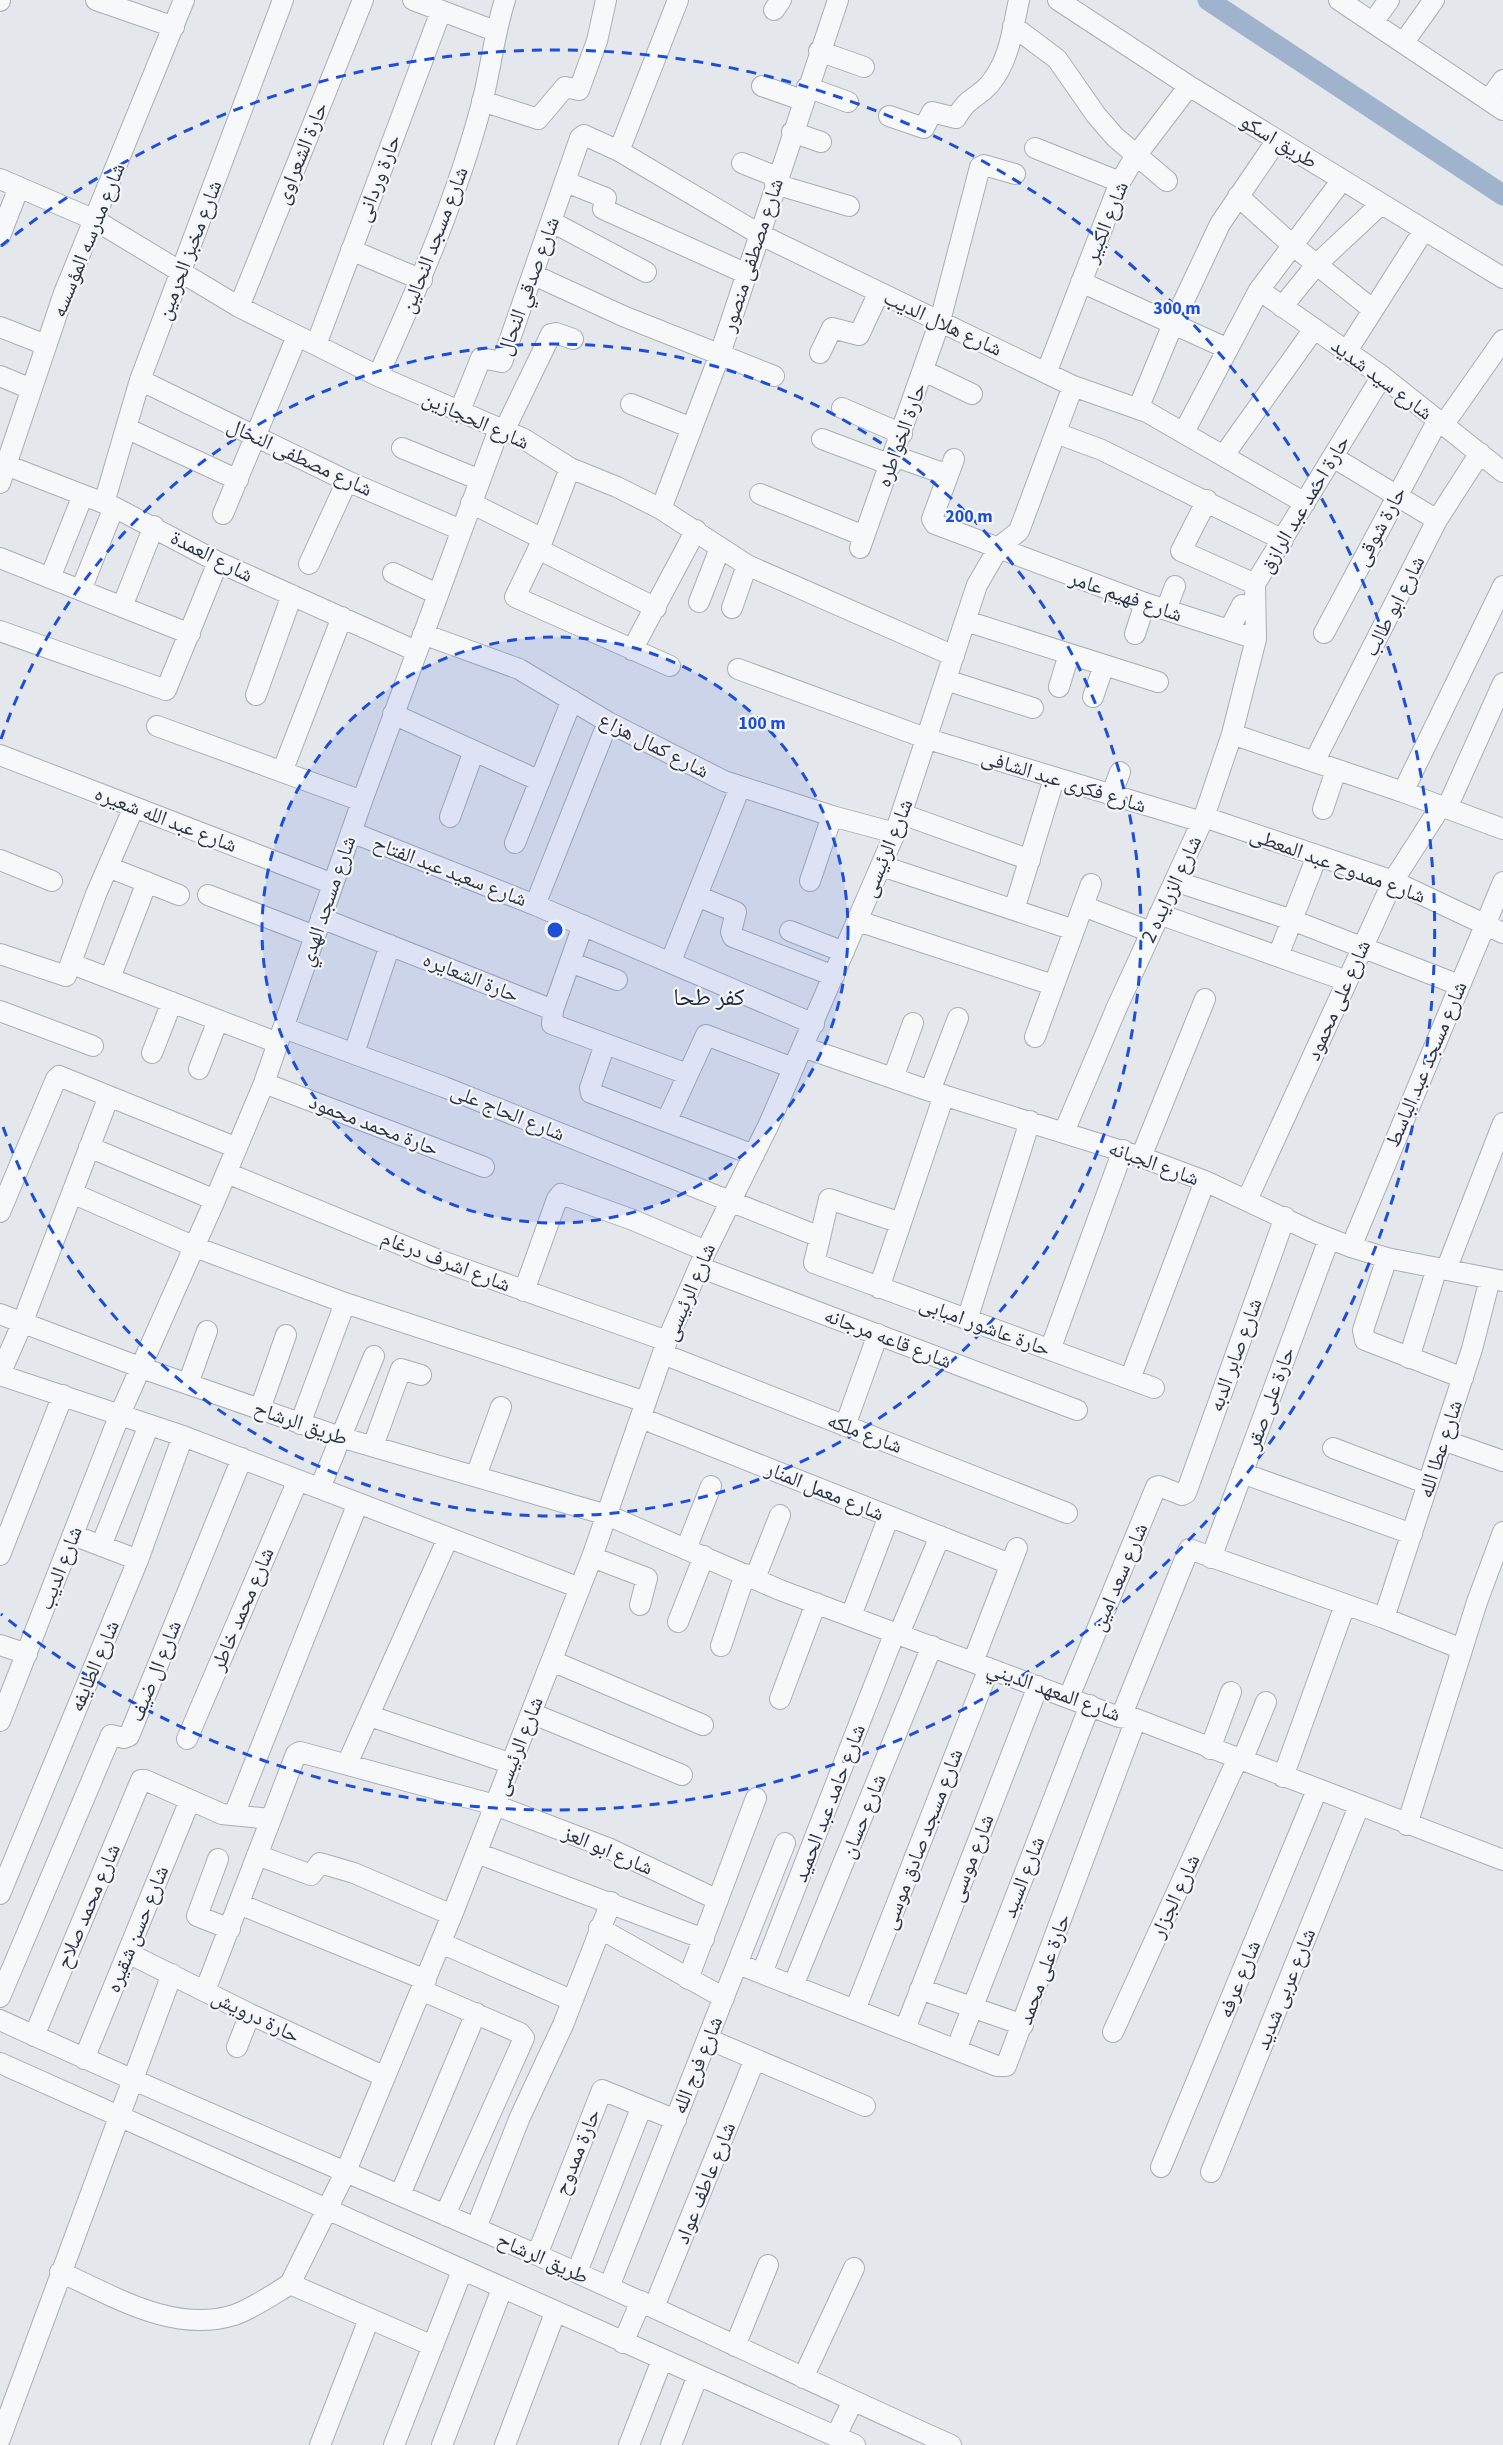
<svg xmlns="http://www.w3.org/2000/svg" width="1503" height="2445" font-family="'Source Sans 3','Noto Naskh Arabic',sans-serif">
<rect width="100%" height="100%" fill="#e4e7ec"/>
<g fill="none" stroke-linecap="round" stroke-linejoin="round">
<!-- canal -->
<path stroke="#9fb4cc" stroke-width="21" d="M1208,0L1503,195"/>
<!-- minor casing -->
<g stroke="#a9aeb7" stroke-width="22">
<path id="minor" d="M96,0L174,27
M413,0L495,31
M1058,0L1189,86L1503,278
M1339,0L1503,110
M0,1V0
M774,10L781,0
M1373,22L1389,0
M1013,26L1057,59L1096,115L1115,137L1167,181
M1404,42L1434,0
M819,51L864,67
M762,86L802,100
M807,87L848,102
M1489,100L1503,80
M482,101L538,119L565,87L579,90L597,41L606,0
M889,116L924,128L932,112L956,118C969,96 975,100 989,85C1010,60 1012,31 1019,0
M792,132L821,142
M1035,148L1120,182
M619,151L678,0
M742,163L777,177
M0,179L95,220L239,307L316,345L378,376L524,439L570,468L617,487L661,509L747,565L954,656
M566,182L606,198L603,209L747,274
M775,184L849,206
M1238,196L1291,244L1372,309
M552,222L646,272
M0,236L19,187
M351,250L422,280
M534,275L623,316L774,376
M1081,282L1226,348
M1259,290L1382,376L1503,472
M239,307L363,0
M1282,307L1317,264L1381,204
M0,327L46,345
M316,345L441,11
M1347,351L1424,230
M820,353L832,328L859,335L879,292
M924,371L972,394
M1047,371L1120,182L1135,157L1189,86
M0,376L31,389
M378,376C418,287 457,198 482,103C491,68 494,34 505,0
M140,380L347,481L461,530
M631,404L692,428
M842,408L902,434
M1138,409L1173,324L1220,224L1277,140
M459,413L481,358L502,362L580,138L584,135L619,151L759,234L1073,386L1147,412L1305,503
M1444,424L1503,340
M126,428L238,480
M504,431L551,334L556,333L573,339
M1184,432L1259,290L1342,180
M1056,433L1102,450L1283,540
M822,439L891,465
M402,448L480,480
M1224,455L1314,329
M894,456L948,475
M1333,457L1437,520
M954,459L932,519L935,524L1145,603L1256,639
M6,465L114,507L218,562L416,651
M570,468L543,539L515,597L670,666
M0,483L64,293L184,0
M760,494L864,536
M1207,500L1181,551L1255,584
M104,503L140,380L283,0
M471,503L543,539
M661,509L720,354L838,0
M223,514L297,336
M860,548L940,321L980,167L984,165L1015,174
M538,549L656,608
M0,558L190,634
M309,564L347,481
M393,573L437,594
M50,578L83,495
M81,590L114,507
M699,602L720,548
M122,607L154,526
M732,608L747,565
M1166,610L1175,586
M966,621L1158,682
M1229,630L1242,605
M0,631L166,690L218,562
M1324,633L1438,420
M423,634L519,669L608,722L724,781L832,816L895,833
M1135,634L1145,603
M632,650L696,530
M738,669L928,739L1202,822
M946,680L1033,708
M1059,687L1069,654
M256,695L292,595
M1093,697L1104,665
M393,714L540,781
M157,726L362,801
M1232,734L1403,792L1503,829
M0,755L333,884
M1314,762L1437,520L1480,453
M282,772L342,617
M1403,792L1503,586
M1111,796L1120,772
M1447,808L1503,683
M1323,809L1336,770
M902,814L1030,860
M450,817L474,751
M1204,817L1393,881L1503,933
M351,832L535,905L814,1024
M515,843L572,700
M0,860L52,881
M882,866L1074,930
M108,867L179,895
M810,881L832,816
M1175,881L1292,920L1459,985
M208,895L315,936
M697,896L736,912L731,932L733,937L834,976
M535,905L608,722
M1083,906L1151,932
M1014,910L1054,779
M1159,914L1347,981
M321,918L553,1010L552,1024L687,1074
M858,921L1053,985
M790,931L844,952
M0,954L66,976L96,894L134,807
M1278,956L1317,856
M671,961L740,787
M570,962L617,980
M72,964L278,1043
M110,978L147,882
M553,1010L583,925
M0,1011L93,1046
M284,1028L444,1087L820,1237
M1035,1037L1091,884
M605,1044L590,1088L591,1093L754,1155
M803,1047L930,1091L1141,1157L1205,1181L1313,1232L1351,1247L1387,1258L1503,1281
M152,1053L172,1002
M354,1053L390,945
M199,1069L218,1020
M893,1078L913,1023
M264,1083L484,1167
M930,1091L958,1018
M667,1120L706,1035L793,1068
M1064,1132L1117,1007L1204,817L1232,734L1256,639L1255,584L1382,376
M89,1147L215,1200
M1141,1157L1205,999
M227,1173L436,1259L667,1341
M72,1193L195,1247L345,1303L646,1402
M1247,1200L1393,881L1441,806
M0,1212L56,1079L59,1076L237,1148
M901,1223L829,1199L814,1263L1154,1388
M1351,1247L1503,882
M1387,1258L1363,1330L1365,1340L1463,1378
M699,1267L1077,1410
M1446,1270L1503,1123
M879,1288L944,1095
M524,1291L557,1199L561,1194L633,1220L706,1251
M0,1314L142,1368L340,1437L607,1515L780,1590L1119,1717L1136,1719L1503,1860
M967,1320L1030,1121
M1050,1350L1123,1150
M663,1354L1067,1513
M1409,1358L1437,1268
M0,1374L22,1324L109,1096
M0,1375L183,1436L580,1588
M1130,1379L1205,1181
M188,1384L207,1331
M260,1409L286,1335
M641,1418L1010,1564
M300,1424L345,1303
M845,1426L878,1334
M1443,1440L1503,1461
M373,1446L401,1369L421,1375
M1333,1448L1428,1484
M1242,1473L1412,1534
M476,1476L501,1407
M320,1488L374,1356
M73,1535L138,1560
M101,1546L149,1425
M686,1549L711,1486
M0,1555L63,1395
M592,1557L647,1578L640,1605
M1211,1558L1329,1239
M755,1578L780,1515
M851,1616L889,1516
M1384,1618L1472,1349L1490,1279
M678,1622L704,1556
M899,1634L940,1536
M0,1645L27,1654
M721,1646L745,1574
M552,1661L703,1725
M973,1662L1017,1548
M1069,1697L1156,1487L1159,1486L1182,1495L1186,1493L1285,1217
M780,1699L816,1603
M531,1713L682,1775
M370,1716L512,1764
M1121,1717L1189,1549L1384,1618L1462,1649
M0,1721L120,1414L215,1200L264,1083L362,801L499,429
M187,1739L298,1480
M1210,1749L1231,1692
M1242,1761L1266,1702
M347,1764L448,1538
M1283,1777L1345,1605
M234,1815L358,1503
M1407,1825L1477,1602L1503,1532
M477,1853L704,1939
M257,1855L311,1875L320,1863L354,1873L452,1915
M218,1859L197,1916L230,1929
M0,1894L138,1560L183,1436
M239,1904L426,1980
M599,1928L724,1998
M441,1943L571,2000
M128,1953L250,2014L385,2077
M738,1964L997,2066H1006L1136,1719
M762,1973L895,1632
M688,1979L756,1798
M793,1986L932,1646
M920,1989L1023,2025
M421,1990L520,2033L524,2038L445,2215
M205,1991L296,1754L300,1752L495,1805L608,1848L718,1900
M0,1997L111,1735L124,1738L129,1736L242,1458
M855,2010L989,1668
M0,2020C178,2102 358,2176 537,2255C676,2316 812,2383 951,2445
M905,2029L1038,1686
M1113,2032L1237,1760
M34,2036L141,1780H145L222,1814L270,1819
M708,2039L865,2106
M237,2047L250,2014
M956,2050L1090,1705
M84,2059L190,1800
M0,2063L855,2445
M1161,2167L1317,1790
M1211,2172L1359,1806
M400,2195L476,2013
M476,2228L520,2117L563,2025L611,1902
M537,2255L602,2090L676,2120
M60,2272C114,2296 173,2334 234,2315C254,2308 272,2295 290,2284
M577,2272L642,2106
M290,2284L346,2171L452,1915L592,1557L667,1341L706,1251L769,1124L895,833L977,585L999,547L1019,531L1073,386
M290,2284L433,2346
M609,2287L785,1843
M654,2307L755,2059
M623,2343L641,2301
M735,2346L768,2265
M803,2378L854,2268
M836,2436L853,2401
M0,2439L172,1974
M320,2445L369,2319
M394,2445L462,2271
M442,2445L502,2289
M505,2445L555,2313
M629,2445L662,2360
M671,2445L698,2375"/>
</g>
<!-- minor -->
<use href="#minor" stroke="#f7f8fa" stroke-width="20"/>
</g>
<!-- distance rings -->
<circle cx="555" cy="930" r="293" fill="#1d4ed8" fill-opacity=".12"/>
<g fill="none" stroke="#1d4ed8" stroke-width="3" stroke-dasharray="10 8">
<circle cx="555" cy="930" r="293"/>
<path d="M1 739A586 586 0 1 1 1 1121"/>
<path d="M1 246A880 880 0 1 1 1 1614"/>
</g>
<g text-anchor="middle" dominant-baseline="central" stroke-width="4.5" stroke-linejoin="round" paint-order="stroke">
<!-- street labels -->
<g font-size="21" fill="#2b3445" stroke="#f4f6f9">
<text transform="translate(1279 141) rotate(31)">طريق اسكو</text>
<text transform="translate(301 153) rotate(-68)">حارة الشعراوى</text>
<text transform="translate(378 178) rotate(-69)">حارة وردانى</text>
<text transform="translate(1106 222) rotate(-68)">شارع الكبير</text>
<text transform="translate(88 240) rotate(-68)">شارع مدرسه المؤسسه</text>
<text transform="translate(434 240) rotate(-69)">شارع مسجد النحالين</text>
<text transform="translate(189 250) rotate(-69)">شارع مخبز الحرمين</text>
<text transform="translate(752 255) rotate(-72)">شارع مصطفى منصور</text>
<text transform="translate(528 286) rotate(-70)">شارع صدقي النحال</text>
<text transform="translate(943 323) rotate(25)">شارع هلال الديب</text>
<text transform="translate(1382 379) rotate(37)">شارع سيد شديد</text>
<text transform="translate(476 420) rotate(24)">شارع الحجازين</text>
<text transform="translate(901 435) rotate(-70)">حارة الخواطره</text>
<text transform="translate(300 457) rotate(25)">شارع مصطفى النحال</text>
<text transform="translate(1304 504) rotate(-59)">حارة احمد عبد الرازق</text>
<text transform="translate(1380 526) rotate(-62)">حارة شوقى</text>
<text transform="translate(212 556) rotate(27)">شارع العمدة</text>
<text transform="translate(1126 596) rotate(19)">شارع فهيم عامر</text>
<text transform="translate(1394 606) rotate(-63)">شارع ابو طالب</text>
<text transform="translate(654 745) rotate(27)">شارع كمال هزاع</text>
<text transform="translate(1064 781) rotate(17)">شارع فكرى عبد الشافى</text>
<text transform="translate(166 819) rotate(21)">شارع عبد الله شعيره</text>
<text transform="translate(887 848) rotate(-68)">شارع الرئيسى</text>
<text transform="translate(1338 865) rotate(20)">شارع ممدوح عبد المعطى</text>
<text transform="translate(450 871) rotate(21)">شارع سعيد عبد الفتاح</text>
<text transform="translate(1171 889) rotate(-65)">شارع الزرايده 2</text>
<text transform="translate(327 901) rotate(-71)">شارع مسجد الهدي</text>
<text transform="translate(471 977) rotate(22)">حارة الشعايره</text>
<text transform="translate(1338 1000) rotate(-66)">شارع على محمود</text>
<text transform="translate(1426 1064) rotate(-67)">شارع مسجد عبد الباسط</text>
<text transform="translate(508 1112) rotate(22)">شارع الحاج على</text>
<text transform="translate(374 1125) rotate(21)">حارة محمد محمود</text>
<text transform="translate(1154 1163) rotate(20)">شارع الجبانه</text>
<text transform="translate(446 1261) rotate(21)">شارع اشرف درغام</text>
<text transform="translate(689 1292) rotate(-67)">شارع الرئيسى</text>
<text transform="translate(985 1326) rotate(20)">حارة عاشور امبابى</text>
<text transform="translate(888 1338) rotate(21)">شارع قاعه مرجانه</text>
<text transform="translate(1235 1355) rotate(-70)">شارع صابر الدبه</text>
<text transform="translate(1270 1398) rotate(-70)">حارة على صقر</text>
<text transform="translate(301 1423) rotate(19)">طريق الرشاح</text>
<text transform="translate(865 1433) rotate(21)">شارع ملكه</text>
<text transform="translate(1440 1449) rotate(-72)">شارع عطا الله</text>
<text transform="translate(825 1491) rotate(22)">شارع معمل المنار</text>
<text transform="translate(60 1568) rotate(-69)">شارع الديب</text>
<text transform="translate(1119 1577) rotate(-67)">شارع سعد امين</text>
<text transform="translate(242 1609) rotate(-67)">شارع محمد خاطر</text>
<text transform="translate(94 1666) rotate(-67)">شارع الطايفه</text>
<text transform="translate(155 1671) rotate(-68)">شارع ال ضيف</text>
<text transform="translate(1054 1691) rotate(20)">شارع المعهد الديني</text>
<text transform="translate(518 1746) rotate(-69)">شارع الرئيسى</text>
<text transform="translate(829 1803) rotate(-69)">شارع حامد عبد الحميد</text>
<text transform="translate(863 1816) rotate(-68)">شارع حسان</text>
<text transform="translate(922 1839) rotate(-69)">شارع مسجد صادق موسى</text>
<text transform="translate(608 1850) rotate(23)">شارع ابو العز</text>
<text transform="translate(971 1858) rotate(-69)">شارع موسى</text>
<text transform="translate(1023 1877) rotate(-69)">شارع السيد</text>
<text transform="translate(1175 1896) rotate(-65)">شارع الجزار</text>
<text transform="translate(88 1906) rotate(-67)">شارع محمد صلاح</text>
<text transform="translate(137 1929) rotate(-68)">شارع حسن شقيره</text>
<text transform="translate(1044 1969) rotate(-70)">حارة على محمد</text>
<text transform="translate(1239 1979) rotate(-68)">شارع عرفه</text>
<text transform="translate(1285 1989) rotate(-68)">شارع عربى شديد</text>
<text transform="translate(256 2016) rotate(26)">حارة درويش</text>
<text transform="translate(697 2065) rotate(-68)">شارع فرج الله</text>
<text transform="translate(577 2152) rotate(-68)">حارة ممدوح</text>
<text transform="translate(705 2183) rotate(-68)">شارع عاطف عواد</text>
<text transform="translate(543 2258) rotate(24)">طريق الرشاح</text>
</g>
<!-- quarter labels -->
<g font-size="24" fill="#1d2536" stroke="#f4f6f9">
<text x="709" y="997">كفر طحا</text>
</g>
</g>
<circle cx="555" cy="930" r="9" fill="#1d4ed8" stroke="#f4f6f9" stroke-width="3"/>
<g font-size="18" text-anchor="middle" font-weight="bold" fill="#1d4ed8" stroke="#f4f6f9" stroke-width="4.5" stroke-linejoin="round" paint-order="stroke">
<text x="1177" y="314">300 m</text>
<text x="969" y="522">200 m</text>
<text x="762" y="729">100 m</text>
</g>
</svg>
